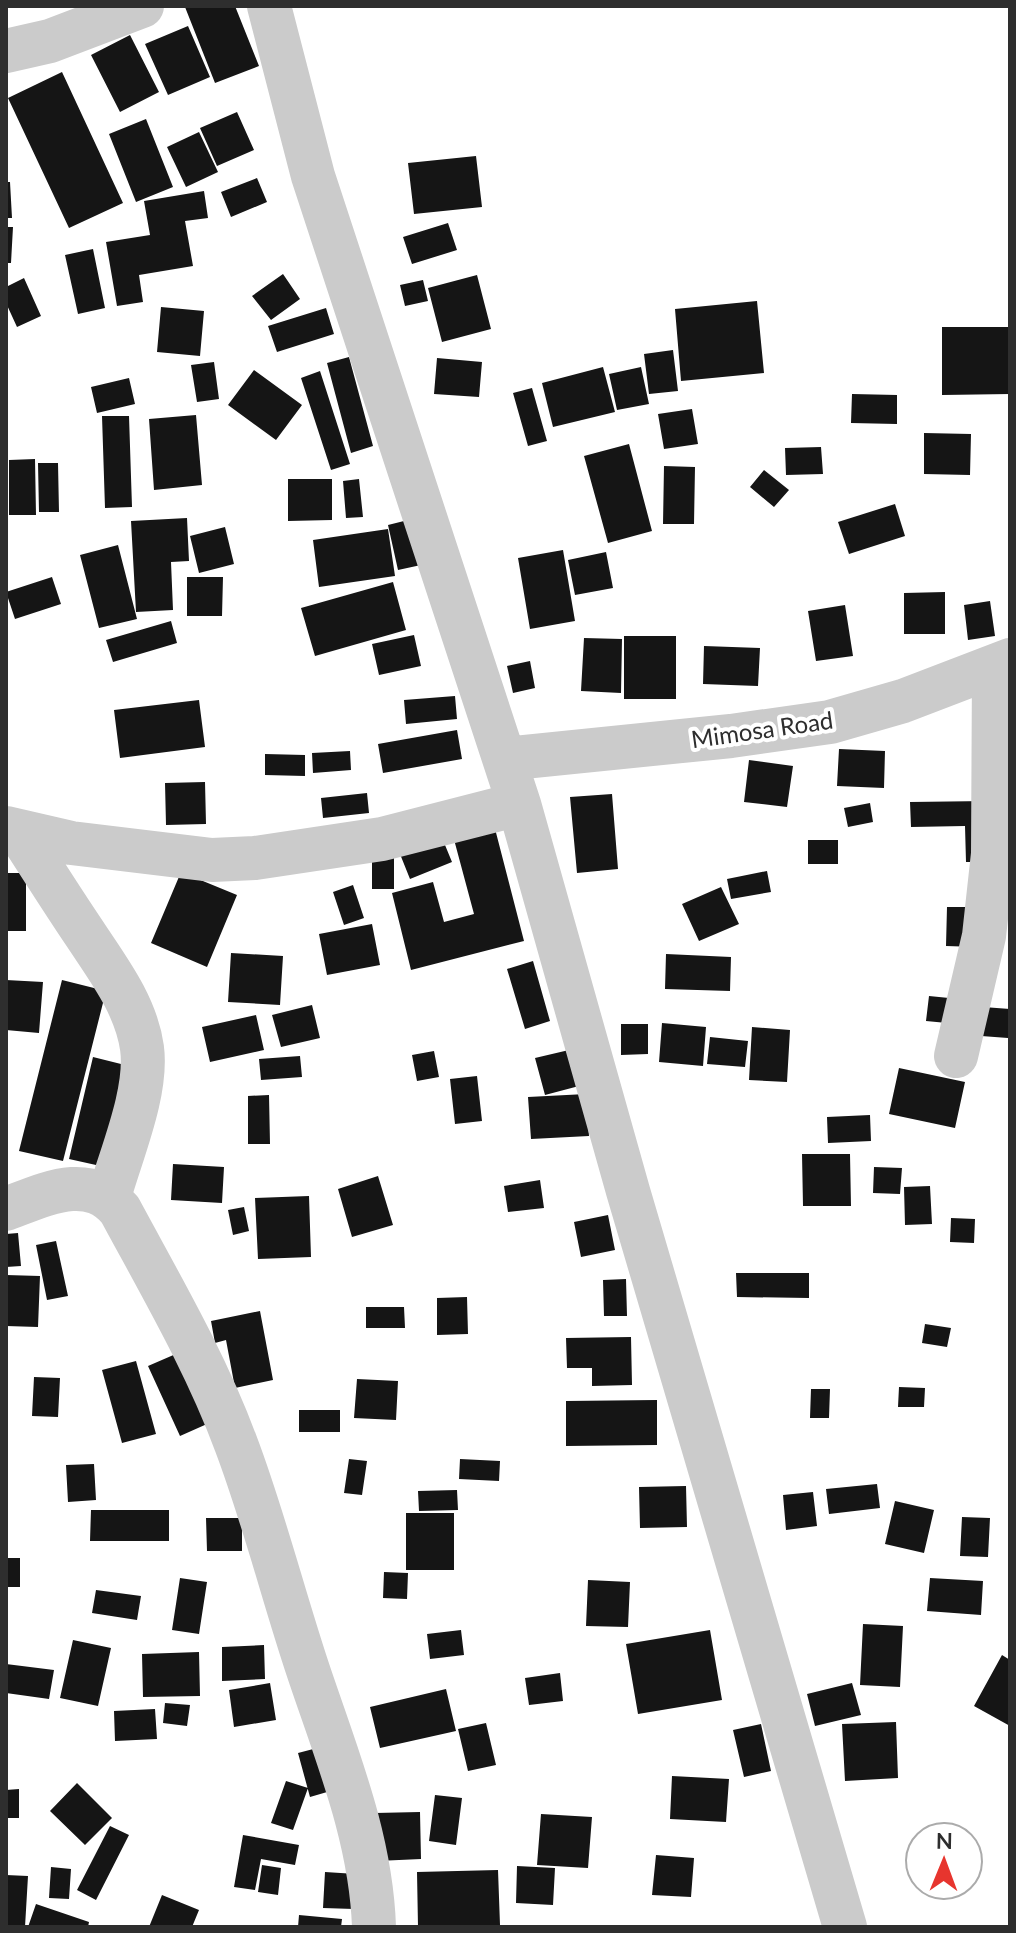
<svg xmlns="http://www.w3.org/2000/svg" width="1016" height="1933" font-family="Lato,sans-serif">
<rect width="100%" height="100%" fill="#fff"/>
<!-- building -->
<path fill="#151515" d="M235,6L259,66L215,83L185,7Z
M188,26L210,77L168,95L145,44Z
M130,35L159,92L120,112L91,55Z
M62,72L123,203L69,228L8,98Z
M237,112L254,150L217,166L200,128Z
M146,119L173,187L136,202L109,134Z
M199,132L218,172L186,187L167,147Z
M476,156L482,207L414,214L408,163Z
M257,178L267,202L231,217L221,192Z
M6,182H10L12,218H6Z
M204,191L208,218L185,221L193,266L139,275L143,302L117,306L106,242L150,235L144,201Z
M448,223L457,250L412,264L403,237Z
M6,227H13L11,263H6Z
M93,249L105,308L78,314L65,255Z
M283,274L300,299L271,320L252,296Z
M477,275L491,329L442,342L428,288Z
M24,278L41,316L17,327L6,303V287Z
M423,280L428,301L405,306L400,285Z
M757,301L764,373L681,381L675,309Z
M161,307L204,311L200,356L157,352Z
M326,308L334,334L277,352L268,326Z
M942,327H1010V394L942,395Z
M673,350L678,391L649,394L644,354Z
M349,357L373,446L351,453L327,363Z
M437,358L482,362L479,397L434,394Z
M214,362L219,399L197,402L191,365Z
M603,367L615,412L553,427L542,383Z
M641,367L649,404L617,410L609,374Z
M254,370L302,405L276,440L228,405Z
M320,371L350,464L331,470L301,378Z
M129,378L135,404L97,413L91,387Z
M532,388L547,441L528,446L513,393Z
M852,394L897,395V424L851,423Z
M692,409L698,444L664,449L658,414Z
M196,415L202,485L154,490L149,419Z
M102,416H129L132,507L105,508Z
M924,433L971,434L970,475L924,474Z
M629,444L652,531L608,543L584,456Z
M821,447L823,474L786,475L785,448Z
M35,459L36,515H9V460Z
M38,463H58L59,512H39Z
M664,466L695,467L694,524H663Z
M764,470L789,490L774,507L750,487Z
M288,479H332V520L288,521Z
M359,479L363,517L346,518L343,481Z
M895,504L905,536L849,554L838,522Z
M187,518L189,561L171,562L173,610L136,612L131,521Z
M412,519L421,565L398,570L388,525Z
M225,527L234,564L199,573L190,536Z
M388,529L395,576L319,587L313,540Z
M118,545L137,619L99,628L80,555Z
M563,550L575,621L530,629L518,558Z
M606,552L613,588L575,595L568,560Z
M52,577L61,604L15,619L6,592Z
M187,577H223L222,616H187Z
M393,582L406,630L315,656L301,608Z
M945,592V634H904V593Z
M990,601L995,636L968,640L964,605Z
M845,605L853,656L816,661L808,611Z
M171,621L177,643L113,662L106,640Z
M414,635L421,666L379,675L372,644Z
M624,636H676V699H624Z
M584,638L622,639L621,693L581,691Z
M704,646L760,648L758,686L703,684Z
M530,661L535,688L513,693L507,666Z
M455,696L457,719L406,724L404,700Z
M199,700L205,747L120,758L114,710Z
M457,730L462,759L383,773L378,744Z
M839,749L885,751L884,788L837,786Z
M350,751L351,770L313,773L312,753Z
M265,754L305,755V776L265,775Z
M749,760L793,766L787,807L744,802Z
M205,782L206,824L166,825L165,783Z
M367,793L369,813L323,818L321,798Z
M612,794L618,869L577,873L570,797Z
M987,801L988,862H966L965,826L911,827L910,802Z
M870,803L873,822L848,827L844,808Z
M493,821L524,941L411,970L392,893L433,882L444,922L474,914L452,832Z
M438,828L452,862L410,879L396,844Z
M808,840H838V864H808Z
M394,858V889H372V859Z
M767,871L771,892L731,899L727,879Z
M181,872L237,895L207,967L151,943Z
M6,873H26V931H6Z
M353,885L364,918L344,925L333,892Z
M721,887L739,924L699,941L682,904Z
M947,907H978L977,947L946,946Z
M372,924L380,965L327,975L319,934Z
M231,953L283,956L280,1005L228,1002Z
M666,954L731,957L730,991L665,989Z
M533,961L550,1021L525,1029L507,969Z
M6,980L43,982L39,1033L6,1030Z
M62,980L106,991L63,1161L19,1151Z
M929,996L949,998L947,1023L926,1021Z
M312,1005L320,1038L281,1047L272,1015Z
M970,1006L1010,1009L1008,1038L968,1035Z
M256,1015L264,1050L210,1062L202,1027Z
M662,1023L706,1027L703,1066L659,1062Z
M621,1024H648V1054L621,1055Z
M752,1027L790,1030L787,1082L749,1080Z
M710,1037L748,1041L745,1067L707,1064Z
M569,1050L579,1086L545,1095L535,1058Z
M434,1051L439,1077L417,1081L412,1055Z
M300,1056L302,1077L261,1080L259,1059Z
M93,1057L129,1066L105,1167L69,1159Z
M899,1068L965,1082L955,1128L889,1114Z
M477,1076L482,1121L455,1124L450,1079Z
M586,1094L589,1136L531,1139L528,1097Z
M269,1095L270,1144H248V1096Z
M870,1115L871,1141L828,1143L827,1117Z
M802,1154H850L851,1206H803Z
M173,1164L224,1167L222,1203L171,1200Z
M874,1167L902,1168L900,1194L873,1193Z
M378,1176L393,1225L352,1237L338,1189Z
M540,1180L544,1208L508,1212L504,1186Z
M930,1186L932,1224L905,1225L904,1187Z
M309,1196L311,1257L258,1259L255,1198Z
M244,1207L249,1231L233,1235L228,1210Z
M608,1215L615,1250L581,1257L574,1222Z
M951,1218L975,1219L974,1243L950,1242Z
M18,1233L21,1266L6,1267V1234Z
M56,1241L68,1296L47,1300L36,1245Z
M736,1273H809V1298L737,1297Z
M6,1275L40,1276L38,1327L6,1326Z
M626,1279L627,1316H604L603,1280Z
M467,1297L468,1334L437,1335V1298Z
M366,1307H404L405,1328H366Z
M260,1311L273,1380L235,1388L226,1340L215,1343L211,1321Z
M925,1324L951,1328L947,1347L922,1343Z
M631,1337L632,1385L592,1386V1368H567L566,1338Z
M185,1350L216,1420L180,1436L148,1366Z
M136,1361L156,1434L122,1443L102,1370Z
M34,1377L60,1378L58,1417L32,1416Z
M357,1379L398,1381L396,1420L354,1418Z
M899,1387L925,1388L924,1407H898Z
M811,1389H830L829,1418H810Z
M657,1400V1445L566,1446V1401Z
M299,1410H340V1432H299Z
M349,1459L367,1461L362,1495L344,1493Z
M460,1459L500,1461L499,1481L459,1479Z
M94,1464L96,1500L68,1502L66,1465Z
M877,1484L880,1508L829,1514L826,1489Z
M686,1486L687,1527L640,1528L639,1487Z
M457,1490L458,1510L419,1511L418,1491Z
M813,1492L817,1526L786,1530L783,1495Z
M895,1501L934,1510L924,1553L885,1544Z
M91,1510H169V1541H90Z
M406,1513H454V1570H406Z
M962,1517L990,1518L988,1557L960,1556Z
M206,1518H242V1551H207Z
M6,1558H20V1587H6Z
M384,1572L408,1573L407,1599L383,1598Z
M180,1578L207,1582L199,1634L172,1630Z
M930,1578L983,1581L981,1615L927,1611Z
M588,1580L630,1582L628,1627L586,1626Z
M96,1590L141,1596L137,1620L92,1613Z
M863,1624L903,1626L900,1687L860,1685Z
M461,1630L464,1655L430,1659L427,1634Z
M710,1630L722,1700L638,1714L626,1644Z
M73,1640L111,1648L98,1706L60,1698Z
M264,1645L265,1679L222,1681V1647Z
M199,1652L200,1696L143,1697L142,1654Z
M1002,1655L1010,1660V1726L974,1706Z
M6,1664L54,1670L49,1699L6,1693Z
M560,1673L563,1701L529,1705L525,1678Z
M270,1683L276,1720L234,1727L229,1690Z
M852,1683L861,1715L815,1726L807,1694Z
M446,1689L456,1731L380,1748L370,1707Z
M165,1703L190,1705L187,1726L163,1723Z
M155,1709L157,1739L115,1741L114,1711Z
M896,1722L898,1778L845,1781L842,1724Z
M486,1723L496,1765L468,1771L458,1729Z
M761,1724L771,1771L744,1777L733,1730Z
M321,1747L334,1790L310,1797L298,1753Z
M672,1776L729,1779L726,1822L670,1819Z
M286,1781L308,1788L293,1830L271,1823Z
M77,1783L112,1818L85,1845L50,1811Z
M19,1789V1818H6V1790Z
M435,1795L462,1798L456,1845L429,1841Z
M420,1812L421,1859L377,1861L375,1813Z
M541,1814L592,1817L588,1868L537,1865Z
M110,1826L129,1835L96,1900L77,1890Z
M243,1835L299,1845L295,1865L261,1859L255,1890L234,1887Z
M656,1855L694,1858L691,1897L652,1895Z
M262,1865L281,1868L278,1895L258,1892Z
M517,1866L555,1868L553,1905L516,1903Z
M51,1867L71,1869L69,1899L49,1898Z
M498,1870L500,1925L418,1927L417,1872Z
M325,1872L356,1874L354,1909L323,1908Z
M6,1875L28,1876L25,1927H6Z
M162,1895L199,1910L192,1927H149Z
M36,1904L89,1922L88,1927H28Z
M299,1915L342,1919L341,1927H298Z"/>
<g fill="none" stroke-linecap="round" stroke-linejoin="round">
<!-- minor -->
<path stroke="#cbcbcb" stroke-width="44" d="M269,6L313,176L519,804L628,1191L845,1927
M6,51L50,41L142,6
M505,759L731,736L830,722L903,701L1010,660
M6,828L71,843L212,860L255,858L382,839L519,804
M18,831C40,865 62,900 85,934C108,969 136,1005 142,1048C148,1092 121,1154 109,1197
M956,1056L984,936L993,854L994,668
M6,1209C46,1194 88,1172 120,1210C161,1286 206,1363 236,1444C264,1518 283,1595 308,1670C336,1754 371,1837 374,1927"/>
</g>
<g text-anchor="middle" dominant-baseline="central" stroke-width="8" stroke-linejoin="round" paint-order="stroke">
<!-- street labels -->
<g font-size="24" fill="#2e2e2e" stroke="#fff">
<text transform="translate(762 729) rotate(-8)">Mimosa Road</text>
</g>
</g>
<!-- border -->
<rect width="1016" height="1933" fill="none" stroke="#2e2e2e" stroke-width="16"/>
<!-- north arrow -->
<g transform="translate(944 1861) rotate(1)"><circle r="38" fill="#ffffff" stroke="#ababab" stroke-width="2"/>
<path d="M0-6L14 30L0 20L-14 30Z" fill="#e7352e"/>
<text y="-12" font-size="22" font-weight="bold" text-anchor="middle" fill="#2e2e2e">N</text>
</g>
</svg>
